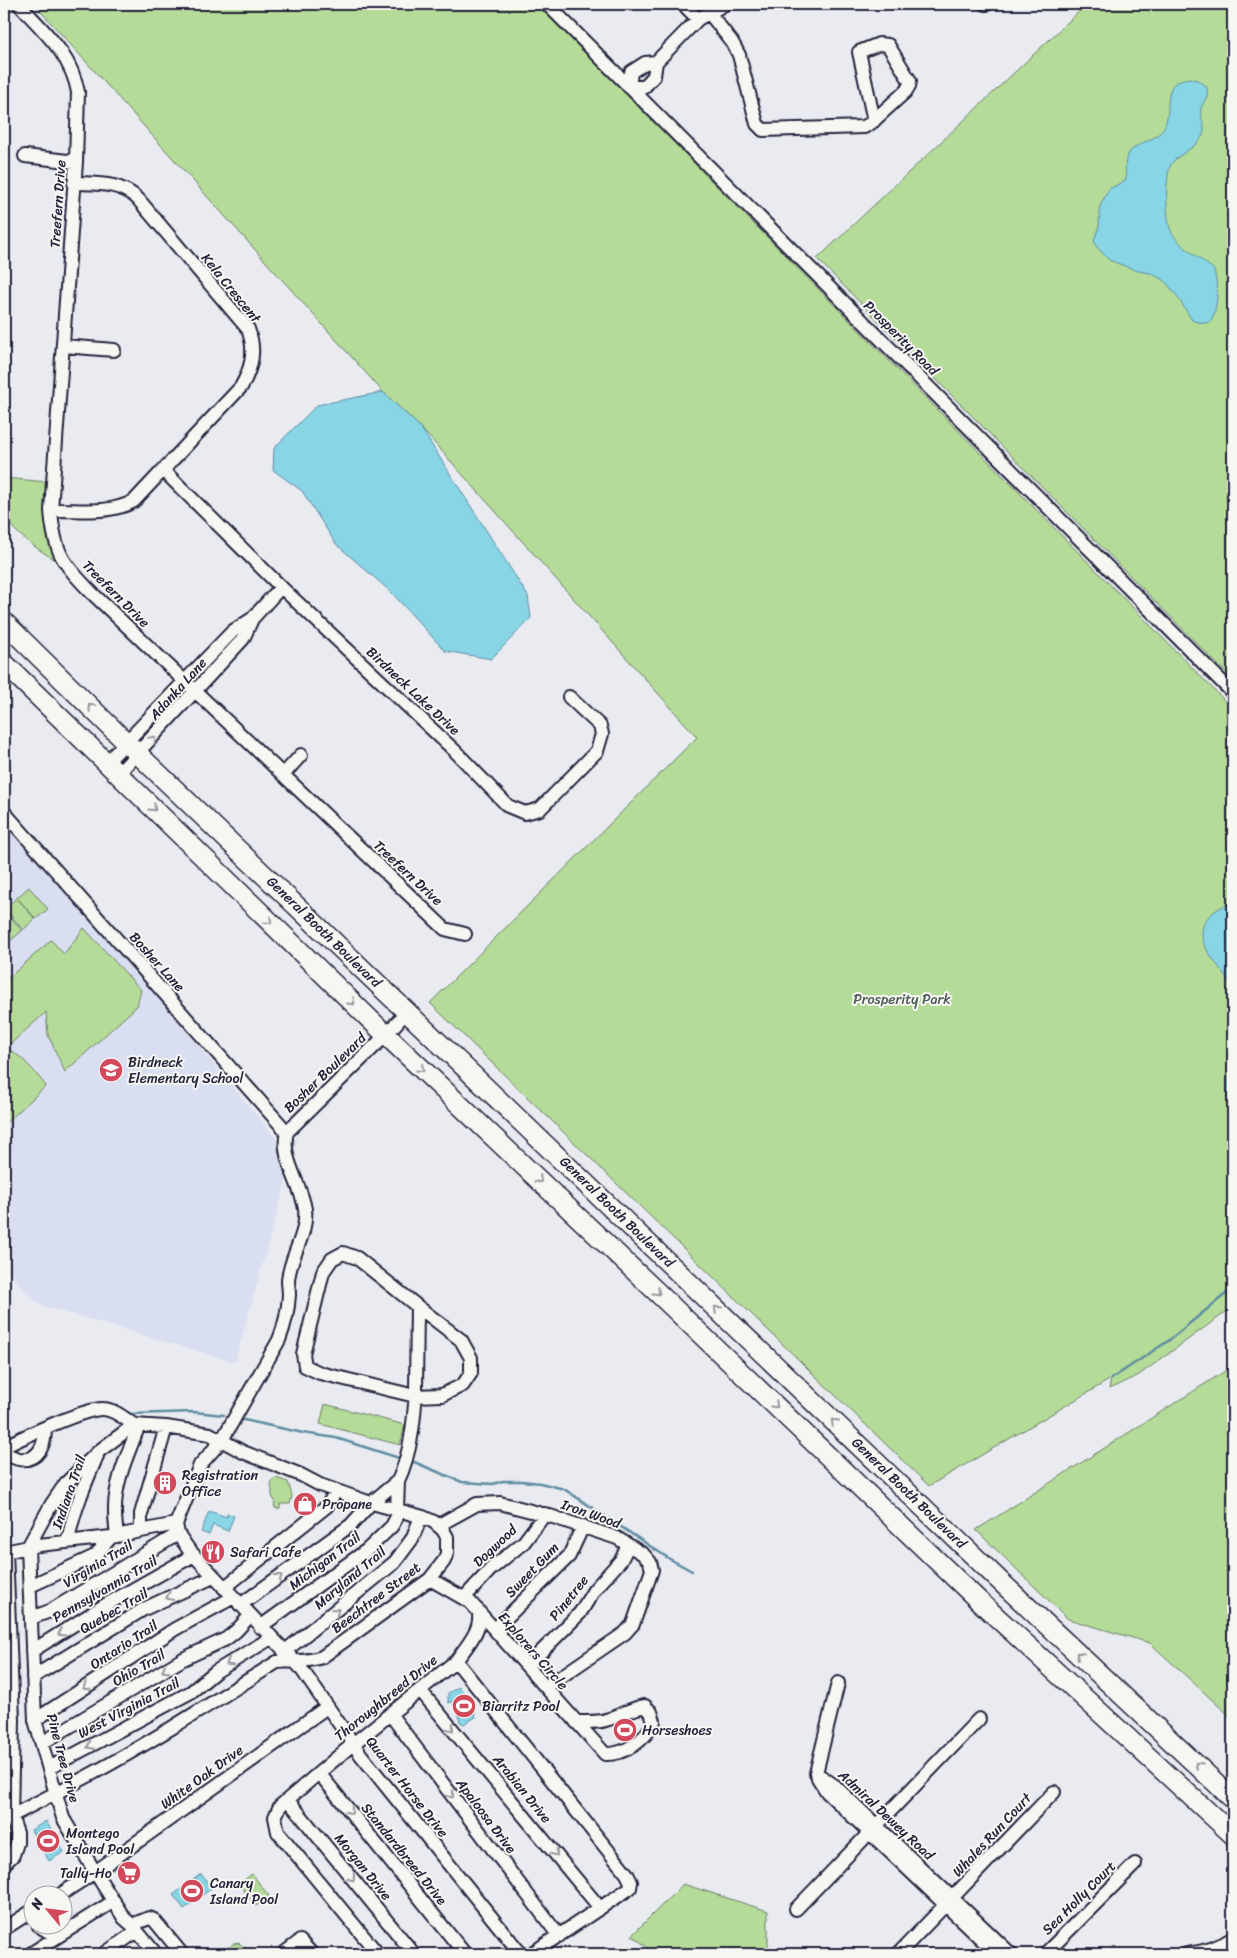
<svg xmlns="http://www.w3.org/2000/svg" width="1237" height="1958" font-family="Sriracha,sans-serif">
<rect width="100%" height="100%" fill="#e9ebf1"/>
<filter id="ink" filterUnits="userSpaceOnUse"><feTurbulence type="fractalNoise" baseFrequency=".02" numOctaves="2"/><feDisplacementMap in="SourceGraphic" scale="10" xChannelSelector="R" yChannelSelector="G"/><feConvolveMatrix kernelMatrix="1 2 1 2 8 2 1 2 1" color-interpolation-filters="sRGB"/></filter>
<g filter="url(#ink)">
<!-- built -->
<path fill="#d9def0" d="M4,813L283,1147L294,1137L297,1141L235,1362L40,1305L4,1268Z"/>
<!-- green -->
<path fill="#b4db97" stroke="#6b7e69" d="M34,4H537L1233,709V1307L1139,1375L1109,1389L1111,1379L929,1486L430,1003L697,737L421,428L383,392Z
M1087,4H1233V680L817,259Z
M4,478L48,482C44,513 41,533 57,561C43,553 8,530 4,514C1,504 4,489 4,478Z
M29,887L48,909L36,919L18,899L35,919L23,930L5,908Z
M4,909L22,931L10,941L4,933Z
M84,928L141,990L137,1006L65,1072L48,1035L46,1012L6,1048C23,1056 34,1071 46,1086L4,1125V982L51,940L64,954Z
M1233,1366V1719L1150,1643L1068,1619L976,1530Z
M325,1404L405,1425L400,1445L320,1424Z
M276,1478L288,1482L292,1496L290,1504H280V1508L278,1509L275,1508L274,1504L276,1503L272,1496V1489L271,1487L272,1480Z
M632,1721L636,1730L619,1739L615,1730Z
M252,1874L269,1896L256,1906L239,1884Z
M683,1884L768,1911V1948L778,1954H655L632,1935Z
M239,1943L246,1949L241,1954H225V1951L233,1944Z"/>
<!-- water -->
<path fill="#88d5e6" stroke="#5f8da2" d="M1190,78L1197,80L1207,87C1209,97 1204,100 1201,108C1199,117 1207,126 1203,135C1197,148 1181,152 1172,163C1164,174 1166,219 1171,231C1177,245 1202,259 1214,270C1218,285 1219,311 1209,323L1197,322L1192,320L1177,296L1164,280L1150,273L1138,271L1109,260L1096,246L1094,240L1099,227L1100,206L1109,189L1126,180C1126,172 1124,163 1127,157C1133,141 1155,143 1163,129C1175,108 1157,82 1190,78Z
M383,392L421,428L528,596L531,618L491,659L445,651L391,592L336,544L302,491L273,470L274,448L317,405Z
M1229,904H1233V989C1226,973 1212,961 1205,946C1195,925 1211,910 1229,904Z
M1233,1062V1116C1224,1095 1227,1084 1233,1062Z
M209,1511L227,1517V1513L234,1516L228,1531L213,1525L209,1535L201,1532Z
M459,1687L470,1700L476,1717L464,1724L460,1722L458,1710L452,1701L449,1703L448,1702V1693Z
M46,1821L64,1852L49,1861L31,1830Z
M201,1874L212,1888L184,1909L173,1895Z"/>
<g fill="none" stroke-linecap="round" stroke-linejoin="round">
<!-- stream -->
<path stroke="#5f8da2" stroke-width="2.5" d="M1111,1379L1168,1341L1233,1288
M130,1414L194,1412L224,1415
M244,1420L303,1433L336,1438L399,1458
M414,1462L462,1482L493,1484L503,1481H522L540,1483L564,1489L668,1558L692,1571"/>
<!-- minor casing -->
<g stroke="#22223b" stroke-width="16">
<path id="minor" d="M19,4C44,32 71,54 78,92L76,162L51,510C54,552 63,564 92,593L445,929L465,934
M547,4L1233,693
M683,4L698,19
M985,4H987
M710,14L732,42L739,55L757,124L763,130L864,127L871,123L906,91L909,86L910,81L888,45L879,44L859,52L874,121
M656,62L645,63L631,72L629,87H644L654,76L656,62L698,19L725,4
M25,156L76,162
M63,346L114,350
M164,471L281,587L455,751L508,806L525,813L540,809L597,751L602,734L600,726L569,697
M51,510C79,509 109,515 134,501L241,387C252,368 256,350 248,329L138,199C120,182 99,184 74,183
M107,762L233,631L252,619
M119,773L243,639L252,619L281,587
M283,775L301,755
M4,812L287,1132
M4,1447C21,1438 85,1408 103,1409C114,1409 125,1419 134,1425
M4,1453C9,1455 14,1458 19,1459C39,1462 45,1444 45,1429
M398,1481C411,1453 414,1421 416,1391L417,1306L357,1258L343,1253L332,1259L323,1272L303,1354L305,1366L320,1373L415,1396L442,1395L463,1385L471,1373V1358L461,1340L417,1306
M176,1524L200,1465L222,1440L279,1340C285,1325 288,1311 289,1295C289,1290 288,1285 288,1280C290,1256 308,1234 305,1209C301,1183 280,1158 287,1132L386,1035L407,1011
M176,1524L178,1534L189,1550L300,1667L361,1755L521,1954
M439,1525L477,1504L500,1503L550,1516L617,1538L643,1554L650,1562L652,1570L633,1624L625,1633L546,1687
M141,1531V1514L166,1427
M117,1536C116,1528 115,1520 115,1512C114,1482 129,1452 139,1425
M68,1541C73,1512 85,1484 97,1456
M4,1552L39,1545L111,1537L176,1524
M430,1579L470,1602L605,1754C625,1755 646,1740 654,1721L651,1712L645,1706C632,1708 621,1715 609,1719C599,1723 588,1722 576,1722
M30,1586L95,1556L111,1537
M224,1588L327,1506L336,1491
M464,1598L491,1569L524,1542L545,1514
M240,1605L351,1525L371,1503L398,1481L397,1510
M31,1618L50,1611L178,1534
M260,1627L367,1550L392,1526L400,1511
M495,1629L569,1556L583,1526
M32,1651L102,1607L194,1555
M284,1652L395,1562L412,1539L421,1517
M456,1661C466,1647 484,1628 478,1610
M527,1666L580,1613L594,1590L621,1560L626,1550V1544
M33,1677L144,1609L213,1577
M420,1690L600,1908
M390,1714L559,1936
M35,1720L175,1629L232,1598
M42,1743L183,1659L226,1639L236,1631L250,1616
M49,1768L191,1692L215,1672L271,1638
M319,1773L465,1954
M816,1773L835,1786L1011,1954
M816,1773L838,1683
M818,1778L827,1792L997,1954
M288,1800L414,1954
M4,1820C32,1805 60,1791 88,1776C153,1741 215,1701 277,1662C294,1660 306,1663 322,1657L430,1579L444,1561L447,1553V1537L443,1530L434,1522L423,1517L365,1501L320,1485L301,1475L243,1452L210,1434L166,1427L134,1425L99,1451L66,1483L51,1505L28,1547L35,1720L54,1787L63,1818L95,1872L124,1918L132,1925
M4,1864L13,1855L17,1843V1833L11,1816L13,1720L6,1552
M58,1896L95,1872L327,1707
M796,1909L979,1719
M39,1926L57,1937
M4,1929L32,1911
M30,1954L114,1901
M104,1954L137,1931
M156,1954L132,1925L149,1918L154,1920L182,1954
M283,1954L300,1941L312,1954
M378,1954L278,1832L275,1817L280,1806L353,1744L456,1661L627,1874L631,1882L630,1888L531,1954
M898,1954L1054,1792
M1045,1954L1135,1864
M1187,1954C1204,1952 1219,1948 1233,1938"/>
</g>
<!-- highway casing -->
<g stroke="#22223b" stroke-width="22">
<path id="highway" d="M4,622L138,754L1001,1582L1233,1799
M4,663L386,1035L660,1295L978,1600L1233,1835"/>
</g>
<!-- minor -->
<use href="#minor" stroke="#f6f6f2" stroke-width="12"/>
<!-- highway -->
<use href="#highway" stroke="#f6f6f2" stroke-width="19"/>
</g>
<!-- one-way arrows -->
<defs><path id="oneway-chevron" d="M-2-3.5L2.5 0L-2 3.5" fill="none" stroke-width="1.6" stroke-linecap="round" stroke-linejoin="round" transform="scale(1.25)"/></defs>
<g stroke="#9797a0">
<use href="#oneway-chevron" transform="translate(91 707) rotate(-136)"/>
<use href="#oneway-chevron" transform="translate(153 739) rotate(-47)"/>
<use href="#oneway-chevron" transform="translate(153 808) rotate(44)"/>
<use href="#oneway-chevron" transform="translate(269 921) rotate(44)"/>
<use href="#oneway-chevron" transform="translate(352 1002) rotate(44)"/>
<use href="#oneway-chevron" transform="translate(421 1069) rotate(43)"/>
<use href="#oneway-chevron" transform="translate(539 1180) rotate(43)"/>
<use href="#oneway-chevron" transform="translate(657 1292) rotate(44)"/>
<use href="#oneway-chevron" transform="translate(717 1309) rotate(-136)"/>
<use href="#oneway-chevron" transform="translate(775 1405) rotate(44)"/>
<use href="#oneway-chevron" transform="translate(834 1422) rotate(-136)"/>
<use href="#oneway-chevron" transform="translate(279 1577) rotate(-36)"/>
<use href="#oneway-chevron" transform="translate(169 1597) rotate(155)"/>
<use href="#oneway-chevron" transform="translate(336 1611) rotate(-39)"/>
<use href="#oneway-chevron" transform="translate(61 1633) rotate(148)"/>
<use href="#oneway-chevron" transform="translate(1079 1655) rotate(-137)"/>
<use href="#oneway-chevron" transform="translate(229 1663) rotate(149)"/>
<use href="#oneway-chevron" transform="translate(165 1670) rotate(150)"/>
<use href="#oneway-chevron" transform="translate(86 1687) rotate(147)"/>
<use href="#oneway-chevron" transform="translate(451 1728) rotate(51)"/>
<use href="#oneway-chevron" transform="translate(90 1746) rotate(152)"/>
<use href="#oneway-chevron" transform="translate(1198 1765) rotate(-137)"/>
<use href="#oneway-chevron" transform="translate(451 1795) rotate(53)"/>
<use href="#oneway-chevron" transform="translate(350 1811) rotate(51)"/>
<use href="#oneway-chevron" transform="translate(555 1853) rotate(51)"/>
<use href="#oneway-chevron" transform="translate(352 1878) rotate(51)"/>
</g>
</g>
<!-- icons -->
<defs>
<g id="school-disc" transform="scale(1.25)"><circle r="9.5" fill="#d1495b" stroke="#f6f6f2"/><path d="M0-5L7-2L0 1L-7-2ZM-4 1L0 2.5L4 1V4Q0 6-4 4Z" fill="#fff"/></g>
<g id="building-disc" transform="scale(1.25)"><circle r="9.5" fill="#d1495b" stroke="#f6f6f2"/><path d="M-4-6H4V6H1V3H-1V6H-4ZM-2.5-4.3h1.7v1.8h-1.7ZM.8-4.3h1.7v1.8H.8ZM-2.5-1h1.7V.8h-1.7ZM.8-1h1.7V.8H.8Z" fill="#fff"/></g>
<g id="shop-disc" transform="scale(1.25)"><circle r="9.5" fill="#d1495b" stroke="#f6f6f2"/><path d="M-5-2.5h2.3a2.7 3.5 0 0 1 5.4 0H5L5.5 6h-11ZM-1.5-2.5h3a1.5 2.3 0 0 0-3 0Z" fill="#fff"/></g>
<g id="restaurant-disc" transform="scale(1.25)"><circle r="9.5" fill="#d1495b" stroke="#f6f6f2"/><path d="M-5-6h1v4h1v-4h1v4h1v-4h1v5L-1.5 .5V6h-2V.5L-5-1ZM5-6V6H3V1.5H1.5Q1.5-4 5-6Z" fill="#fff"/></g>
<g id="stadium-disc" transform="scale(1.25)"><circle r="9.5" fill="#d1495b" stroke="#f6f6f2"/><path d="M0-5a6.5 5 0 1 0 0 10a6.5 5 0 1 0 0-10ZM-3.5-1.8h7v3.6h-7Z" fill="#fff"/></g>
<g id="supermarket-disc" transform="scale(1.25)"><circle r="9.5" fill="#d1495b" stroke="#f6f6f2"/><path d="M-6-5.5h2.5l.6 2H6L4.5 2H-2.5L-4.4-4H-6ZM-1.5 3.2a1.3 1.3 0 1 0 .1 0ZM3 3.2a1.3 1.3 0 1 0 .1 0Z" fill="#fff"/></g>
</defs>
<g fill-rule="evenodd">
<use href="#school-disc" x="111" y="1070"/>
<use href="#building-disc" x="165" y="1483"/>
<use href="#shop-disc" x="305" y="1504"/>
<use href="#restaurant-disc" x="213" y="1552"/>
<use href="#stadium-disc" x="464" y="1706"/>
<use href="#stadium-disc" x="625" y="1730"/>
<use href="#stadium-disc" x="48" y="1841"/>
<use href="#supermarket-disc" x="129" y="1873"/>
<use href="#stadium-disc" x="192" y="1891"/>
</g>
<g text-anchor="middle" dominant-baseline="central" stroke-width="4" stroke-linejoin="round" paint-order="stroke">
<!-- street labels -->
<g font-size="14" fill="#22223b" stroke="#f6f6f2">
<text transform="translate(58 204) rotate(-86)">Treefern Drive</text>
<text transform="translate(231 288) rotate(51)">Kela Crescent</text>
<text transform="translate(901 338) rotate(45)">Prosperity Road</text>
<text transform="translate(116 594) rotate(45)">Treefern Drive</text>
<text transform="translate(178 689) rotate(-48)">Adanka Lane</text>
<text transform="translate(413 691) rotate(43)">Birdneck Lake Drive</text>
<text transform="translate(408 873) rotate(43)">Treefern Drive</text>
<text transform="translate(324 932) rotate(44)">General Booth Boulevard</text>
<text transform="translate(157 962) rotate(48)">Bosher Lane</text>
<text transform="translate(325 1073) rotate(-44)">Bosher Boulevard</text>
<text transform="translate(617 1212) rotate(44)">General Booth Boulevard</text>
<text transform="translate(69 1492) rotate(-71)">Indiana Trail</text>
<text transform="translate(909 1493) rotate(44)">General Booth Boulevard</text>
<text transform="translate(591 1514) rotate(19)">Iron Wood</text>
<text transform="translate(495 1546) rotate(-43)">Dogwood</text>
<text transform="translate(325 1561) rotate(-37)">Michigan Trail</text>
<text transform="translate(98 1564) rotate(-31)">Virginia Trail</text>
<text transform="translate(532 1570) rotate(-46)">Sweet Gum</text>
<text transform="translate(350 1578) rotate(-40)">Maryland Trail</text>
<text transform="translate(105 1589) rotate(-30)">Pennsylvannia Trail</text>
<text transform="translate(376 1598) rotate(-37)">Beechtree Street</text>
<text transform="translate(569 1598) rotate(-51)">Pinetree</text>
<text transform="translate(114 1611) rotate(-30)">Quebec Trail</text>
<text transform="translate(124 1645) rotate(-33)">Ontario Trail</text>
<text transform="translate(533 1651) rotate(49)">Explorers Circle</text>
<text transform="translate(139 1668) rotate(-30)">Ohio Trail</text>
<text transform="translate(386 1698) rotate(-39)">Thoroughbreed Drive</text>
<text transform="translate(129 1708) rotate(-28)">West Virginia Trail</text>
<text transform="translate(63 1758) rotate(75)">Pine Tree Drive</text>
<text transform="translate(202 1777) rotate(-36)">White Oak Drive</text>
<text transform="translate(407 1787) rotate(52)">Quarter Horse Drive</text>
<text transform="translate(522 1789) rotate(51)">Arabian Drive</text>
<text transform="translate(886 1815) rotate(43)">Admiral Dewey Road</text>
<text transform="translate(486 1816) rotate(53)">Apaloosa Drive</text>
<text transform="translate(992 1835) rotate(-47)">Whales Run Court</text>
<text transform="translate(404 1854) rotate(51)">Standardbreed Drive</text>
<text transform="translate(363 1867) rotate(51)">Morgan Drive</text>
<text transform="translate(1079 1898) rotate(-45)">Sea Holly Court</text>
</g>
<!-- park labels -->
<g font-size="14" fill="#4e5a57" stroke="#f6f6f2">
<text x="902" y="999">Prosperity Park</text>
</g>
<!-- poi labels -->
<g font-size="14" fill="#22223b" stroke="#f6f6f2" text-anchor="start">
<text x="128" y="1062">Birdneck<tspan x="128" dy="16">Elementary School</tspan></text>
<text x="182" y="1475">Registration<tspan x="182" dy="16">Office</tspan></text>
<text x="322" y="1504">Propane</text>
<text x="230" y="1552">Safari Cafe</text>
<text x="482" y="1706">Biarritz Pool</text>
<text x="642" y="1730">Horseshoes</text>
<text x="66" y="1833">Montego<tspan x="66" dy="16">Island Pool</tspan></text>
<text x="112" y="1873" text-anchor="end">Tally-Ho</text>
<text x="210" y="1883">Canary<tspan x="210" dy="16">Island Pool</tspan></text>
</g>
</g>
<!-- margin -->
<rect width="1237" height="1958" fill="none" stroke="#f6f6f2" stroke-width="20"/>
<rect x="10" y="10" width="1217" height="1938" fill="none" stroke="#22223b" stroke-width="2" filter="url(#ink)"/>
<!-- north arrow -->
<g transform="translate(48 1910) rotate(299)"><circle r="24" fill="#f6f6f2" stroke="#a1a1a9"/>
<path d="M0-4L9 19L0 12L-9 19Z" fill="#d1495b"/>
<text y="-8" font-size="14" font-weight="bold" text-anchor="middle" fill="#22223b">N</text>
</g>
</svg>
